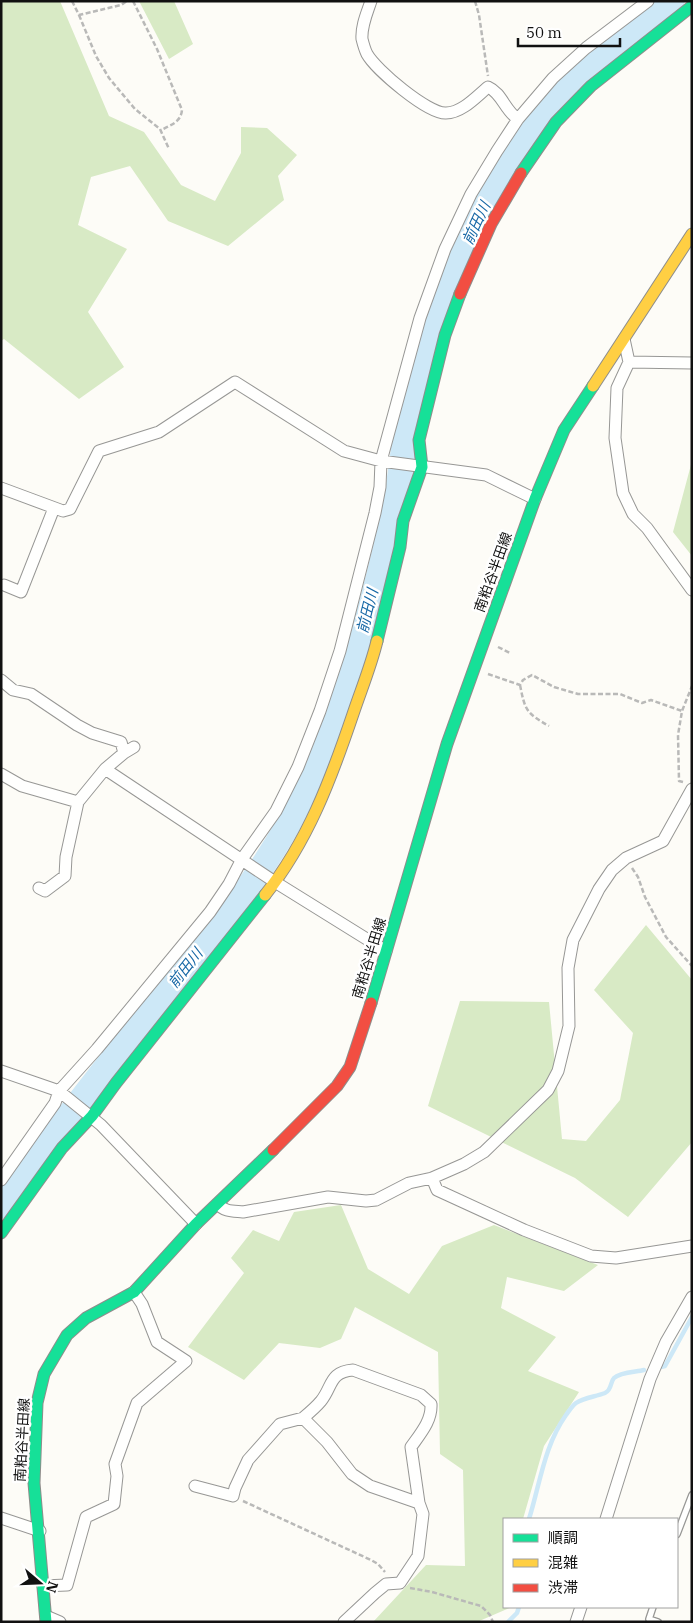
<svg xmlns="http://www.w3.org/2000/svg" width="693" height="1623" font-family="'IBM Plex Serif','Noto Sans JP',serif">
<rect width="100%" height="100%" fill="#fdfcf7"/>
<!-- forest -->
<path fill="#d8eac5" d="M1,1H60L109,116L144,132L181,185L215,201L241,153V127L267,128L297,155L278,176L284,200L228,246L168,221L130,166L91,177L78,225L127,249L88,312L124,367L79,399L4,339L1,341Z
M139,1H174L193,44L169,59Z
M692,461V556L673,532Z
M646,925L692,980V1142L628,1217L575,1178L428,1106L460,1001L549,1002L562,1139L586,1141L620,1100L633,1033L594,990Z
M341,1205L368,1269L409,1294L442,1246L494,1225L598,1265L564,1291L507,1277L501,1308L556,1337L528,1371L579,1392L544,1446L523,1519H504V1607H512L477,1622H373L426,1565L465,1566L463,1470L440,1454L438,1352L355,1307L341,1339L320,1348L279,1343L244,1380L188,1347L244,1273L231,1258L253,1230L279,1241L294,1212Z"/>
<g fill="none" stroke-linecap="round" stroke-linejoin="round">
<!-- stream -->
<path stroke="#cde8f7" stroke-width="4.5" d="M661,1367L665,1366L692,1317
M529,1519C540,1484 544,1446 566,1415C569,1411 572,1406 576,1403C585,1397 595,1397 605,1393C612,1390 610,1382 614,1378C620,1372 636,1372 644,1370
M508,1622L517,1613L519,1607"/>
<!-- river -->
<path stroke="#cde8f7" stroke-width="25" d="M1,1206C55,1131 112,1059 170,987C220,925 273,862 306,789C348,699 374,602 395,505C401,475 403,444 409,414C415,384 425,354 435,325C459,252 491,179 538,116C574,69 628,41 672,1"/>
<!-- lane casing -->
<g stroke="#979795" stroke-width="8">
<path id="lane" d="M677,1534L692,1495
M653,1607L649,1619L658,1622"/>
</g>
<!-- street casing -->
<g stroke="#979795" stroke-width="13">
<path id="street" d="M371,1C367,13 361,26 362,39C363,43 365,50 367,54C376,70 428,114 446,113C462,113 477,96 488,87C502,93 505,111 518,119
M624,339L629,362L692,363
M629,362L617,388L615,438L623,493L633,514L647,528L692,590
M1,488L63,511L70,509L99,451L159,432L235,382L344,451L381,461L486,475L535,499
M4,585L21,592L54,508
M1,680L13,690L31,694L77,725L92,733L121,742L124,753
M105,769L124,753L134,747
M1,774L22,786L78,802L66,857L65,876L45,891L39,888
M78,802L105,769L275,882L386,951
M1,1071L59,1091L101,1125L196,1224
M432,1178L437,1190L524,1230L591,1256L616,1258L692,1246
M1,1180L55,1103L59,1091L97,1049L210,912L229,884L242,859L276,811L298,767L320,711L340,651L375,513L380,487L381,461L420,318L445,249L471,194L497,151L518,119L553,78L586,48L648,1
M218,1204C224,1212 234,1211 243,1212L328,1197L366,1201L376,1200L409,1183L432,1178L464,1164L484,1152L548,1090L558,1071L569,1026L568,968L573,940L599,889L612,870L626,858L663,841L692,789
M303,1418C309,1413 316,1407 321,1401C333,1386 329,1372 353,1370L421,1395L431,1404C432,1421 420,1434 411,1447L419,1503
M195,1486L233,1496L235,1488L248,1460L280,1424L303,1418L327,1442L352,1474L370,1486L419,1503L423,1514L418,1556L400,1583L386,1584L375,1593L344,1622
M1,1518L40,1531
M606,1519L650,1379L666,1342L692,1297
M43,1586L67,1585L86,1517L114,1504L117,1476L115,1464L137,1403L186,1361L157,1342L142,1304L134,1292
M46,1616L60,1622
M576,1622L581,1607"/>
</g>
<!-- fast casing -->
<g stroke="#8e8d8b" stroke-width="13">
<path id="fast" d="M521,173L556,122L591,86L692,6
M377,641L400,547L403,521L422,467L419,440L445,335L460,294
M371,1003L447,744L535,499L564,430L593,386
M1,1233L62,1148L92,1116L116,1083L265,895
M46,1622L34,1483L37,1403L44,1374L67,1335L86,1318L134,1292L196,1224L273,1150"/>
</g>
<!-- slow casing -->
<g stroke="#8e8d8b" stroke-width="13">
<path id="slow" d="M593,386L692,234
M265,895C308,841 331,779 353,714C361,690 371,666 377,641"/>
</g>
<!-- jam casing -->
<g stroke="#8e8d8b" stroke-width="13">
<path id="jam" d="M460,294L491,224L521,173
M273,1150L337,1086L350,1067L371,1003"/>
</g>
<!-- path -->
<path stroke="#b9b9b8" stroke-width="2.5" stroke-dasharray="5 2.5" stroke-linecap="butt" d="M72,1L79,15L121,5L127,1
M133,1L157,49L182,110C181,122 171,125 161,130
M475,1L479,15L488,76
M79,15L96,56L109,78L135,109L160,129L169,149
M498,647L510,653
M488,674L520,685L523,680L532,675L554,687L578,694H620L642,703L651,700L682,711
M520,685C525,710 526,713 549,726
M683,782L679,781L678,735L682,711L692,686
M632,868L638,877L645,897L666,937L692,966
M243,1501L371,1560L378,1564L385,1572
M410,1588L432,1592L481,1606L490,1615L493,1622"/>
<!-- lane -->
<use href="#lane" stroke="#fffffe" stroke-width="5.5"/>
<!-- street -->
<use href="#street" stroke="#fffffe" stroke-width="11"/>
<!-- fast -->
<use href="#fast" stroke="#16e098" stroke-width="11"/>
<!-- slow -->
<use href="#slow" stroke="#ffcf43" stroke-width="11"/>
<!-- jam -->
<use href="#jam" stroke="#f24e42" stroke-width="11"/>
</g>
<g text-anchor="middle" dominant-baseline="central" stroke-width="5" stroke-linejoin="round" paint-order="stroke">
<!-- street labels -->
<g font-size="14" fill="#111" stroke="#fff">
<text transform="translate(493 572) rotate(-70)">南粕谷半田線</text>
<text transform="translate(369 958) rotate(-73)">南粕谷半田線</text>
<text transform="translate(22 1440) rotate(-87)">南粕谷半田線</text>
</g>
<!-- water labels -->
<g font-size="15" font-style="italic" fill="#1768a6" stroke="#fff">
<text transform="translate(476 223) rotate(-65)">前田川</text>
<text transform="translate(367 611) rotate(-76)">前田川</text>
<text transform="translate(185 968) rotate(-52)">前田川</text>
</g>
</g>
<!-- border -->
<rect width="693" height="1623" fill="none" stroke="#111111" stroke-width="5"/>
<!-- legend -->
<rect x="503" y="1518" width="175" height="90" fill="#ffffff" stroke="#a0a0a0"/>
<rect x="513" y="1534" width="25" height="8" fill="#16e098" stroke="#a0a0a0"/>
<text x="548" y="1543" font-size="15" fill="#111111">順調</text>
<rect x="513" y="1559" width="25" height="8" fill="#ffcf43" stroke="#a0a0a0"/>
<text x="548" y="1568" font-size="15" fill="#111111">混雑</text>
<rect x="513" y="1584" width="25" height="8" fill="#f24e42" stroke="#a0a0a0"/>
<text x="548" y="1593" font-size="15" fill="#111111">渋滞</text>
<!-- north arrow -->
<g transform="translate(40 1583) rotate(109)" stroke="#ffffff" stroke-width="4" paint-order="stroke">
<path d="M0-4L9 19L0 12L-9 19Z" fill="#111111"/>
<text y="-8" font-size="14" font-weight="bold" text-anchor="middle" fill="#111111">N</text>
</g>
<!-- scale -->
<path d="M518 38v8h102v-8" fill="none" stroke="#111111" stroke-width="2.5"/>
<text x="526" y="38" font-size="15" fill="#111111" stroke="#ffffff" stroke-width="4" paint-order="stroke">50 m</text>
</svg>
